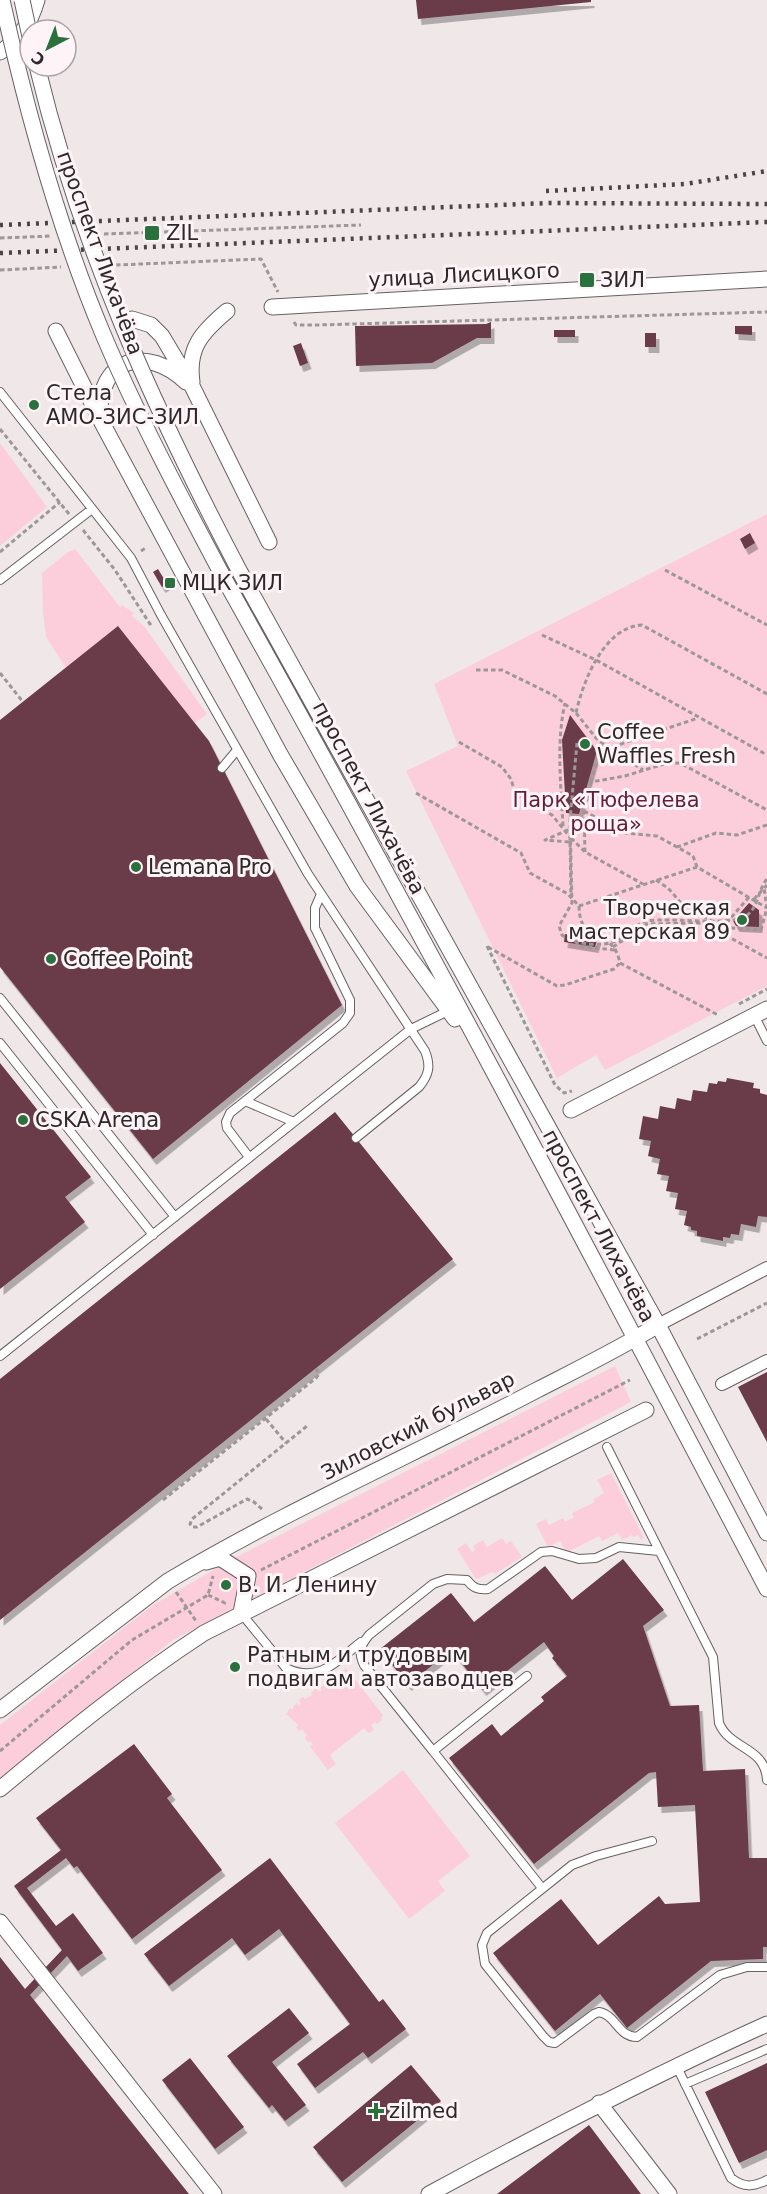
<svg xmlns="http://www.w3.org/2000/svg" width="767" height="2194" font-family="'DejaVu Sans',sans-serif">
<defs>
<filter id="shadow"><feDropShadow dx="3.5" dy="6" stdDeviation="0" flood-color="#0004"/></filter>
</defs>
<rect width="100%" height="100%" fill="#f0e7e9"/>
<!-- green -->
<path fill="#fccedb" d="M0,443L47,507L0,546Z
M767,514V986L605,1070L596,1055L557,1078L406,771L458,746L434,684Z
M75,549L120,607L122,605L134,613L132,616L144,626L207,714L195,723L118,626L66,668L46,637L43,612L42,573L68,552Z
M615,1366L631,1402L173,1640L0,1778V1725L153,1605L234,1558Z
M611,1473L644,1538L641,1540L638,1535L633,1537L632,1535L622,1540L618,1533L602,1541L599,1536L566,1553L560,1541L548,1547L536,1524L546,1519L549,1525L563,1518L565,1522L574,1517L572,1513L595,1502L594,1499L604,1493L597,1480Z
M502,1538L506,1544L511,1541L522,1557L495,1574L493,1572L476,1579L457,1549L466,1543L472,1552L475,1550L473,1546L483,1540L487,1547Z
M346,1668L383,1715L381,1718L382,1720L377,1724L375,1722L371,1725L374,1730L369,1733L364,1728L330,1755L336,1764L328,1770L310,1747L313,1744L310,1741L308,1742L305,1738L307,1735L302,1729L299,1731L296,1727L298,1725L286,1714L290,1708L292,1710L293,1707L297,1703L298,1705L301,1704L299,1700L303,1697L305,1699L312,1695L311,1693L316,1688L319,1692L322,1690L320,1688Z
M403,1770L470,1856L438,1881L445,1891L409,1919L335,1823Z"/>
<!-- building -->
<path fill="#6a3a4a" filter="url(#shadow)" d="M416,0H591V2L418,19Z
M491,322V338H477L432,363L356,366L355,326L486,324Z
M735,326H752V335L735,334Z
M554,330H575V337H554Z
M645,333H656V347H645Z
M301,343L308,363L300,366L293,346Z
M750,533L755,543L745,549L740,539Z
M158,569L167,584L162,587L153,572Z
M118,626L209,741L342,1005L153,1159L0,967V720Z
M570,715L597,751L579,814L566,813L562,740Z
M749,903L759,910V927L736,926L733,921Z
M565,934L597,940L595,947L564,942Z
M0,1063L91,1177L65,1197L85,1222L0,1289Z
M727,1078L754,1083L753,1088L760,1089V1093L767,1095V1217L758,1216L756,1227L741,1224L739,1235L731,1234L730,1238L723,1237V1241L697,1236V1231L691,1230V1227L684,1225L687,1211L675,1209L678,1193L666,1191L669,1176L657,1174L660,1159L648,1156L651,1141L639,1139L643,1116L658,1119L660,1106L675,1109L677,1098L691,1101L693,1090L707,1092L709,1083L717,1084L718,1081L726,1082Z
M335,1112L453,1259L0,1620V1379Z
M767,1372V1442L738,1387Z
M623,1559L664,1610L643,1626L670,1706L699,1705L703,1771L745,1769L749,1858H767V1947H763V1959L711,1961L627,2028L600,1994L555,2031L493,1953L561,1899L598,1945L659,1896L665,1904L700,1902L695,1805L658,1807L656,1772L649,1773L534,1864L449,1758L492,1724L501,1736L544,1701L541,1697L567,1676L552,1658L554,1656L544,1642L483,1690L451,1650L408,1685L380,1649L451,1593L474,1622L545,1566L572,1600Z
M134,1744L172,1794L167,1798L222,1870L132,1939L77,1866L74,1868L66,1858L27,1888L56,1926L73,1913L103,1953L78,1971L67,1956L30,1995L189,2194H0V1957L25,1989L62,1950L14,1886L61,1850L36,1818Z
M270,1858L379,2002L383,1999L406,2029L368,2058L363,2052L315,2088L297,2064L350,2024L279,1929L245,1955L232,1938L169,1986L144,1954Z
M289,2008L309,2033L272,2062L306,2105L285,2121L272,2105L269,2108L227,2056Z
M190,2058L244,2127L215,2149L162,2080Z
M767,2063V2150L739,2163L705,2092Z
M411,2065L441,2101L342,2182L313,2147Z
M589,2125L641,2194H497Z"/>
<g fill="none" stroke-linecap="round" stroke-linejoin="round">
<!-- service casing -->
<g stroke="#686062" stroke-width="10">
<path id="service" d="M0,392L131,558L161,615L308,874L425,1051C431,1066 429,1075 419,1087L356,1138
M0,580L92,509
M222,768L237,750
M0,998L175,1217
M754,1015L767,1041
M0,1043L153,1235
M245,1101L294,1122
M249,1157L227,1128L226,1122L230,1113L343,1023L350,1013V1000L315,928V908L321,894
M0,1356L411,1029L448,1011
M607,1447L713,1657L719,1723C730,1750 765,1746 767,1780
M241,1613L286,1668C319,1684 337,1661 361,1642
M527,1676L433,1751L542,1888
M433,1751L364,1665C358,1652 360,1646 369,1635L433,1584L447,1579L467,1580C473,1588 478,1590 488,1589L541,1552L552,1551L579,1559L596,1558L619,1547L659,1551
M652,1841L596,1856L572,1865L487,1933L482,1945L485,1964L543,2036L549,2042L555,2043L594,2014L599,2012C616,2015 618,2037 637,2037L720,1975L747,1967H767
M676,2065L731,2178C744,2188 753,2187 767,2180
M685,2084L767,2049"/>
</g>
<!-- pedestrian casing -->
<g stroke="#686062" stroke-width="14">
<path id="pedestrian" d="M658,1325L767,1268
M722,1384L767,1361"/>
</g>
<!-- minor casing -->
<g stroke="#686062" stroke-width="17">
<path id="minor" d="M0,52C19,41 31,21 37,0
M272,307L767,279
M132,319L151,325L162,336L193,388L269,542
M56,331L100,419L280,754L357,886L455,1019
M192,382C187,348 202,332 227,311
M100,416C98,357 147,345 186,382
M241,574L658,1325L767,1533
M226,582C412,914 590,1252 767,1589
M571,1110L767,1009
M206,1562L220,1558L248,1576L241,1613
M0,1710L168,1581C287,1510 415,1454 537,1390C578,1369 619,1349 658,1325
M0,1789C66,1734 132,1680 204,1633L646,1410
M0,1922L214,2194
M599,2103L669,2194
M429,2194C540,2134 652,2076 767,2024"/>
</g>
<!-- path -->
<path stroke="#9d9798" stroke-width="3" stroke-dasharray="4.5 3" stroke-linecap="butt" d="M104,234L361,225
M0,238L52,236
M116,265L261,259L278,292
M0,270L61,267
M294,322L296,325H318L767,312
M0,429L69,514
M83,530L115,570L152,627
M141,551L147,547
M0,552L60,502
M665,570L767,625
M542,635L596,660L767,755
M476,670H502L555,696L576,713C583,681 604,627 642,625L767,694
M0,673L23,702
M576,713L596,738L609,748L698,718
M459,742L502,767L511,779L516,796L552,815L570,837L571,897
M609,748L643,770
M591,782L602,744
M416,793L521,853L530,873L568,894L579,906C580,941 600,929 615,949C617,953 619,958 620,963L718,1015
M584,811L625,833L657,836L677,847
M767,825L737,835L716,833L677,847L693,856L697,867L767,908
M563,826C561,785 556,743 565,703
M571,838L585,852L643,884
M569,842L545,840L570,829
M585,852L584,811L591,782L625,776L664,764L680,763L767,810
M656,880L668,888L681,903L710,920L718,931L767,958
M749,897L729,920L716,927L761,930L767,908L764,888
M754,899L767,885
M579,906L697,867
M576,941L578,946L615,950
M487,946L555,1085L564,1093L572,1091
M488,947L557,986L565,985L614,969L620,963
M613,947L647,924L701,923L714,927
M739,1004L767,989
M697,1339L767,1303
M266,1419L286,1443
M163,1500L316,1378L319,1374L316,1368
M262,1509L254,1502L247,1499L197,1527H192L190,1524L192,1519L307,1426
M261,1570L630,1380
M176,1592L196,1621
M208,1595L225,1603L228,1601
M0,1751L132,1640L208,1595L213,1576"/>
<!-- service -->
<use href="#service" stroke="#fff" stroke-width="8"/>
<!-- pedestrian -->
<use href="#pedestrian" stroke="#fff" stroke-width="12"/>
<!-- minor -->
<use href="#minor" stroke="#fff" stroke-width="15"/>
<!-- rail -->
<path stroke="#4a4647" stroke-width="4.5" stroke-dasharray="3 6" stroke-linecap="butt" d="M546,191L685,184L767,171
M0,225L549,203L767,204
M0,253L767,222"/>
<!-- minor-bridge casing -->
<g stroke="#686062" stroke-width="17" stroke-linecap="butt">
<path id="minor-bridge" d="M2,0C27,113 58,227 103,334C139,419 183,501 226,582
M22,0L30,37
M37,66C81,248 154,409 241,574"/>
</g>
<!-- path-bridge -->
<path stroke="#9d9798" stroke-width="3" stroke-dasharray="4.5 3" stroke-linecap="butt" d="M577,743L570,820L572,903L559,926L562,935C577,945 604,948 620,939C629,933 637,923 647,921C670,917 727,926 744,917C759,909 757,891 767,879"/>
<!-- minor-bridge -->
<use href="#minor-bridge" stroke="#fff" stroke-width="15"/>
</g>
<!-- markers -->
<g fill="#2b713e" stroke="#fef4f7" stroke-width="2">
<rect x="144" y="225" width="16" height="16" rx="3"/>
<rect x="579" y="272" width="16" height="16" rx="3"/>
<circle cx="34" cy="405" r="6"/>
<rect x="164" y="577" width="12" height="12" rx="3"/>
<circle cx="585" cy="744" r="6"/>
<circle cx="136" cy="867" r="6"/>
<circle cx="742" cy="920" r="6"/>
<circle cx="51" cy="959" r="6"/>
<circle cx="23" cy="1120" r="6"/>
<circle cx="226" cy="1585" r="6"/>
<circle cx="235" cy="1667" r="6"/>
<path d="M373 2102h6v6h6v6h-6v6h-6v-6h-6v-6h6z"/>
</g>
<g text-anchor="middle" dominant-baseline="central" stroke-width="6" stroke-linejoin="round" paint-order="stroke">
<!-- poi labels -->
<g font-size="21" fill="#2c292a" stroke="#fef4f7" text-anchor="start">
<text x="166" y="233">ZIL</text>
<text x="600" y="280">ЗИЛ</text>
<text x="46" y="393">Стела<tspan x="46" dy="24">АМО-ЗИС-ЗИЛ</tspan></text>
<text x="182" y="583">МЦК ЗИЛ</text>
<text x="597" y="732">Coffee<tspan x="597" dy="24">Waffles Fresh</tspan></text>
<text x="148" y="867">Lemana Pro</text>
<text x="730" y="908" text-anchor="end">Творческая<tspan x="730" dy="24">мастерская 89</tspan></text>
<text x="63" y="959">Coffee Point</text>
<text x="35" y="1120">CSKA Arena</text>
<text x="238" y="1585">В. И. Ленину</text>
<text x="247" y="1655">Ратным и трудовым<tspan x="247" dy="24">подвигам автозаводцев</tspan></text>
<text x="389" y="2111">zilmed</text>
</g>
<!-- street labels -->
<g font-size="21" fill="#2c292a" stroke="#fef4f7">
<text transform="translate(100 253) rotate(70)">проспект Лихачёва</text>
<text transform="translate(464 275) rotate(-3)">улица Лисицкого</text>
<text transform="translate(369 798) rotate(62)">проспект Лихачёва</text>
<text transform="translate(599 1226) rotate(62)">проспект Лихачёва</text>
<text transform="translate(418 1426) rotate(-27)">Зиловский бульвар</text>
</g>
<!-- park labels -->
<g font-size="21" fill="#631f39" stroke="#fef4f7">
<text x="606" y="800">Парк «Тюфелева<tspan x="606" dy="24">роща»</tspan></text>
</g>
</g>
<!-- north arrow -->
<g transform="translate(48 48) rotate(222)"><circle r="28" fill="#fef4f7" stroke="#aaa3a5" stroke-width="1.5"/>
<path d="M0-4.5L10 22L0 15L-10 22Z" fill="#2b713e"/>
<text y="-9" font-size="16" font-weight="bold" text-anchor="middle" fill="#2c292a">С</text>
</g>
</svg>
